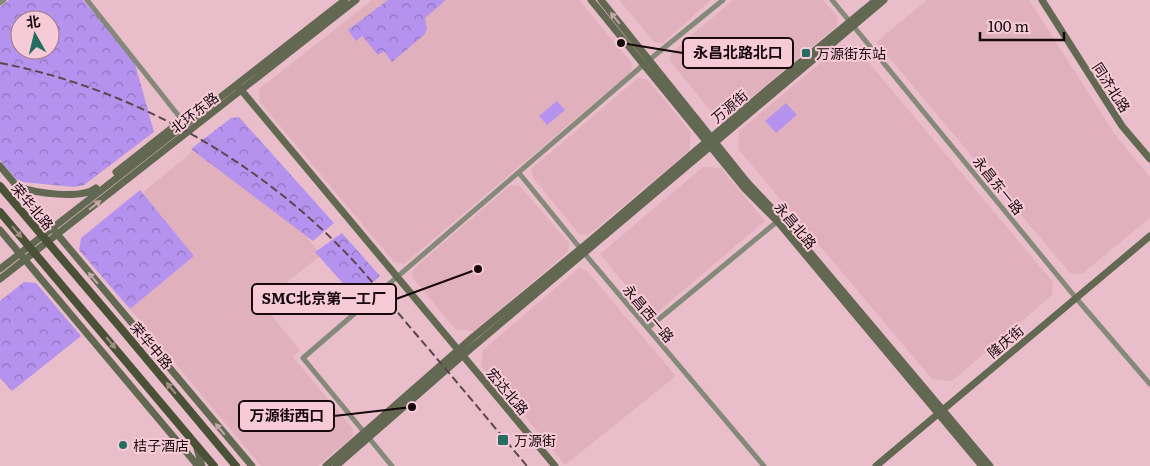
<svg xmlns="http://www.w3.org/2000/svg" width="1150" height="466" font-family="Literata,'Noto Sans SC',serif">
<defs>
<pattern id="park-crowns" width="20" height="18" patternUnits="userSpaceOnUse" patternTransform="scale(1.25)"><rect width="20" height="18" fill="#b592ed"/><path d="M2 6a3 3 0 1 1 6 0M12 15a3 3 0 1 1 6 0" fill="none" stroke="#9275be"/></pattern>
</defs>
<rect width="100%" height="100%" fill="#e9beca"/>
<!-- built -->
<path fill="#e1b0bd" d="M372,0H579L632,63L631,72L404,264L394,262L260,102L259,89Z
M619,0H711L663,43L654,42Z
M733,0H823L838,17L837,26L731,114H713L670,61L671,53Z
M927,0H1029L1116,136L1150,177V218L1082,274L1070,273L876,42Z
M842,45H854L1053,282L1052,295L952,381L932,379L738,149L739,131Z
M638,78L647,79L691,132L689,151L588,235L579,234L533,178L531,169Z
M193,151L247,187L285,218L306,236L321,255L261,303L300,350L293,357L353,429L352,437L318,466H261L130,309L194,256L142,193Z
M703,167L721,168L765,221L652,317L600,254Z
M511,185L520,186L569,243L568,252L474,331L455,329L412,277L413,269Z
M579,268L586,270L676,376L565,465L500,386L481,367L483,350Z"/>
<!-- park -->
<path fill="url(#park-crowns)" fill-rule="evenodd" d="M9,0H83L134,60L154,132L84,185L74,187L22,182L16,179L0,160V7ZM20,20H50V50H20Z
M388,0H446L425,18L427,29L424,35L392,62L384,51L378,55L362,36L356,41L348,30Z
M239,117L334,223L313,241L191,149L231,118Z
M140,190L194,256L130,309L79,250L81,238Z
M342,233L380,276L356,298L315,252Z
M24,282L36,283L81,336L12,391L0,378V301Z"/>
<!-- garden -->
<path fill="#b592ed" d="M557,101L565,110L547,125L539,116Z
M786,103L797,115L776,133L765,121Z"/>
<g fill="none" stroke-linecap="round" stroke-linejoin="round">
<!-- street -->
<path stroke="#848979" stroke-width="5" d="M87,0L182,120
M832,0L1076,298L1150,384
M0,3L4,0
M519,173L584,253L764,466
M648,328L779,220
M392,466L303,358L649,60L723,0"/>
<!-- secondary -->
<path stroke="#626852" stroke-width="7" d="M591,0L745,189L777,221L982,466
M601,0L747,182L781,218L990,466
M1042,0L1122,126L1150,159
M237,85L555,466
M0,166L252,466
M116,172L182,120L192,119
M17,186C34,193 81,200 96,188
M0,230L198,466
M0,269L345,0
M0,279L356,0
M196,445L202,466
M326,466L473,337L591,240L768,89L876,0
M336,466L462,356L884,0
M876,466L1150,236"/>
<!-- primary -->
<path stroke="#4a5136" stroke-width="8" d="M0,186L119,326L236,466
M0,212L214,466"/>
<!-- rail -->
<path stroke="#5d454d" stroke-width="2" stroke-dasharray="8 4" stroke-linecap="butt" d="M0,63C130,88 254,158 346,253C370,278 392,306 415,333C453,377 490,422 527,466"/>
</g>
<!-- one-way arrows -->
<defs><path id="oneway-solid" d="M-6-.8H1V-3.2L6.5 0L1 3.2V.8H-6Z" transform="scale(1.25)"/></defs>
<g fill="#c2a8a8">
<use href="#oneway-solid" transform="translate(615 18) rotate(-129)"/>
<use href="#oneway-solid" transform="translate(95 205) rotate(-38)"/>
<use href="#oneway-solid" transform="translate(93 278) rotate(-130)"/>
<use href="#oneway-solid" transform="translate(220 429) rotate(-130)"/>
</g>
<g fill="#a08e86">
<use href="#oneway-solid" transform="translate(17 232) rotate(50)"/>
<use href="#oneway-solid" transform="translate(111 343) rotate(50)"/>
<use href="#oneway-solid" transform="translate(171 388) rotate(-130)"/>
</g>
<!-- markers -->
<g fill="#266d61" stroke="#f6cbd7" stroke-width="2">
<rect x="801" y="48" width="10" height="10" rx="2.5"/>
<rect x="497" y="434" width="12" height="12" rx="2.5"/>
<circle cx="123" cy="445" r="5"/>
</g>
<g text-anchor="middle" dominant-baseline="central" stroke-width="4" stroke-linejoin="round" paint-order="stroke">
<!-- poi labels -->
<g font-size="14" fill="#17090e" stroke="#f6cbd7" text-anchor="start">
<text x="816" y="53">万源街东站</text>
<text x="514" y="440">万源街</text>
<text x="133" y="445">桔子酒店</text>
</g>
<!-- street labels -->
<g font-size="14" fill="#17090e" stroke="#f6cbd7">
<text transform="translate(1112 87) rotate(57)">同济北路</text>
<text transform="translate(729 106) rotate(-40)">万源街</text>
<text transform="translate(194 112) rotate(-38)">北环东路</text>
<text transform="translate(999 185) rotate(51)">永昌东一路</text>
<text transform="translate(33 206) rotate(50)">荣华北路</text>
<text transform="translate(796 225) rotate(50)">永昌北路</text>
<text transform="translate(649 313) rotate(50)">永昌西一路</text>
<text transform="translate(1005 341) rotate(-40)">隆庆街</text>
<text transform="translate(152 345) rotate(50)">荣华中路</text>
<text transform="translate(508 391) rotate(50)">宏达北路</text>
</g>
</g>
<!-- callouts -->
<path fill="none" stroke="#17090e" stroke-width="2" d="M621 43L683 53M478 269L396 299M412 407L334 416"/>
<g fill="#17090e" stroke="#f6cbd7" stroke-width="2">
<circle cx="621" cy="43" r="5"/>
<circle cx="478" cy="269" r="5"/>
<circle cx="412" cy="407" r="5"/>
</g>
<g fill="#f6cbd7" stroke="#17090e" stroke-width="2">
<rect x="683" y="38" width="110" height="30" rx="5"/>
<rect x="252" y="284" width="144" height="30" rx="5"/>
<rect x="239" y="401" width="95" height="30" rx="5"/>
</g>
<g font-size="15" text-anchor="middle" font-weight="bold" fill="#17090e">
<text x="738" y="58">永昌北路北口</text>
<text x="324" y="304">SMC北京第一工厂</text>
<text x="287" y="421">万源街西口</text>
</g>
<!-- north arrow -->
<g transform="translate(35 35) rotate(352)"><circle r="24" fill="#f6cbd7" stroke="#9d7d87"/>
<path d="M0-4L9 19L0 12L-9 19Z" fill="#266d61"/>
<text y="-8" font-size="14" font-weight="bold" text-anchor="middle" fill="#17090e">北</text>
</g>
<!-- scale -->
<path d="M980 32v8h84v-8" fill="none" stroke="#17090e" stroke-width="2.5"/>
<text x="988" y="32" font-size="15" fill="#17090e" stroke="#f6cbd7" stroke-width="4" paint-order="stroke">100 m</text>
</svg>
